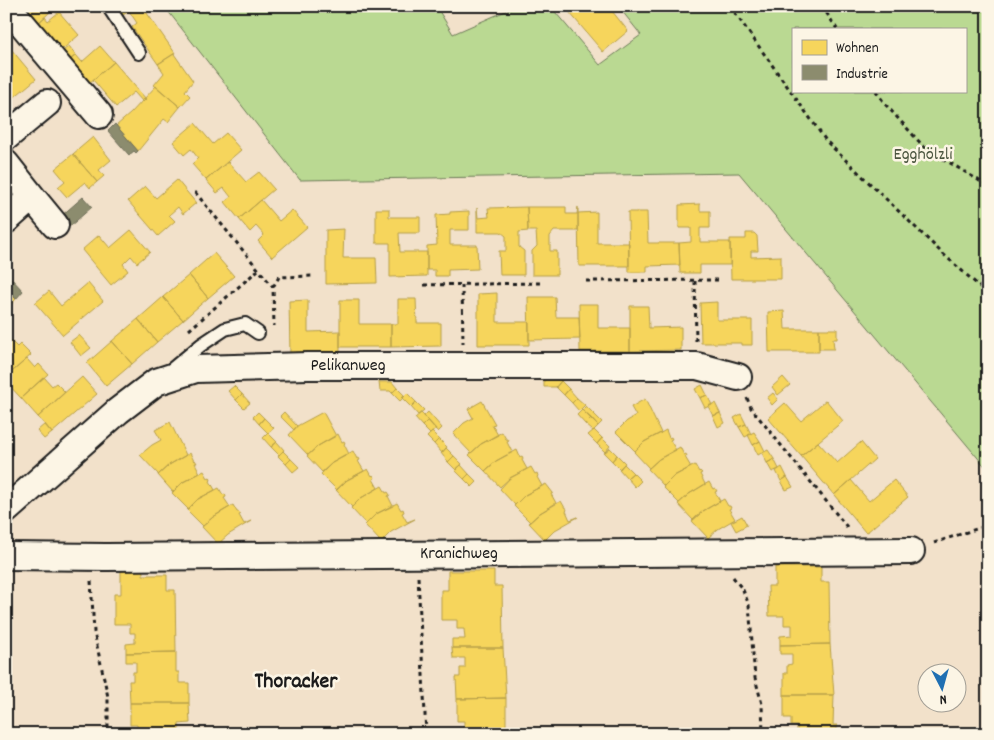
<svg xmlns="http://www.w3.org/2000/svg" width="994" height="740" font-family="Dekko,sans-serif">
<rect width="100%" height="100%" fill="#f2e1ca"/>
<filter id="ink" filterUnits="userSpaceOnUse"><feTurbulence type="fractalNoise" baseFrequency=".02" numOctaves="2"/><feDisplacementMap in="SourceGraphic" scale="10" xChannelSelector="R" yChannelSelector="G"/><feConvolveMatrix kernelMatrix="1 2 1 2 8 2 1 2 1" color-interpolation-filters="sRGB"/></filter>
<g filter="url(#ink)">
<!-- green -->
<path fill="#bad992" stroke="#6b7a57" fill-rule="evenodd" d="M164,6H436L453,34L517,6H550L600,65L641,35L618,6H988V470L739,173L300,180ZM793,29H965V91H793Z"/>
<!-- homes -->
<path fill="#f6d55c" stroke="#b59e49" d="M34,6H47L51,11L36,25L26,13Z
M118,6H142L175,53L158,64L132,27L137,23L129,11L123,15Z
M564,6H608L628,31L603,52Z
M59,12L79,35L56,55L36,25L45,17L48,21Z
M6,43L36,79L6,104Z
M69,46L76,55L64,65L57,56Z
M100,46L114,62L83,88L64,65L76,55L82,62Z
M174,54L193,81L185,91L190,96L180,107L154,85L164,73L158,64Z
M114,62L146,99L143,102L134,92L116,107L93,80Z
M156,86L180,107L168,122L164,119L138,151L116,126L131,113Z
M195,123L213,144L226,133L241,150L206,180L192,164L198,158L191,149L184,155L173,142Z
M93,137L111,160L99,170L104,176L97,182L73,154Z
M73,154L97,182L90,188L85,182L67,197L58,187L65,181L55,169Z
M228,162L246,182L259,172L274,189L239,219L225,202L231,197L224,188L217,193L206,180Z
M177,180L196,203L183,214L178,207L169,215L175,221L158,236L128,201L145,186L156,198Z
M261,200L279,221L292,210L307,227L272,257L258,241L264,235L256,226L250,232L239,219Z
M700,204V211H710V228H700V242H730V265H700V273H680L679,243L691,242V228H679V205Z
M527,207H566V214H577L578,207V231H554L550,236V251H557V275H532V251L537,246L536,231H528Z
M527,207L528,231L519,232V247L524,251V275H500L499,251H506V236L501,232H477V208L478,218L489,217L488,208Z
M376,209H389V217H420V233H399L400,252H427V276L390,277V243H376Z
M469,211V230H450V245H477L478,269L448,270V276H435V270H427V246L437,245L436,215L450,214V212Z
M597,212V243H629V266H579L578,213Z
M628,212H647L648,243H679L680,265L647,266V272H629Z
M344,229L343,258H376L377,283L326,284V230Z
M131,230L150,252L137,263L131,256L123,264L128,271L111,285L82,250L99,235L110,248Z
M746,233H754L757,236L758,251H751V257L781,256V279H731L730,239H746Z
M214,253L234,276L208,298L189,275Z
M189,275L208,298L183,320L163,297Z
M88,283L103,301L63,335L35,303L49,291L61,306Z
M497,293V322H529V345H478V294Z
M11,294L16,299L6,310V299Z
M163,297L183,320L157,342L138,319Z
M528,297H555L556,317H579L580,339L529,340Z
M398,299H416L417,323H441V346L391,347V324H398Z
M308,300V332L340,331V354L290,355L289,301Z
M340,300H359V324H391V347H340Z
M717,302V320H752V345H742V343H701L700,303Z
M579,304H598V328H630V351H580Z
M630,306H648L649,328L681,327V350L630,351Z
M784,311L785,329H819V352H769L768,312Z
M138,319L157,342L132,364L112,341Z
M819,329H837V339H833L834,349H819Z
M79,335L91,348L81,356L70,342Z
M6,336L17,347L20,344L31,355L6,377Z
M112,341L132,364L106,386L87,363Z
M27,359L35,368L39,364L48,374L21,398L6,382V377Z
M44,377L52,386L56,383L65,392L38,417L21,398Z
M82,377L97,394L52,433L38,417Z
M783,377L790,385L778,395L772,387Z
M544,379H559L561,381L556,387H544Z
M561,381L569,389L564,395L556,387Z
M379,382H392L397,388L392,393L390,391H380Z
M702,385L707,395L700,398L695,389Z
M234,386L242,394L236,400L228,391Z
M397,388L405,396L400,401L392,393Z
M569,389L577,398L572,403L564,395Z
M407,393L416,402L411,407L402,398Z
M773,393L778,399L772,405L767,398Z
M242,394L250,403L244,408L236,400Z
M707,395L712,405L705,408L700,398Z
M577,398L585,405L579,411L572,403Z
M645,399L661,433L644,442L635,451L616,432L627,421L636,416L631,407Z
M826,400L843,421L801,456L768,418L785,403L801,421Z
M482,401L495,424L492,425L498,435L481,444L471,453L453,434L464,423L473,418L468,409Z
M416,402L424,410L418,415L411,407Z
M715,403L720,413L713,416L708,406Z
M586,406L602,422L598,426L582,410Z
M582,410L591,418L585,424L577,415Z
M258,412L264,418L259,424L253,417Z
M284,412L297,426L294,430L280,416Z
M323,412L336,436L318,446L308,455L289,435L297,426Z
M428,412L442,428L438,432L424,416Z
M421,413L428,420L422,426L415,418Z
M720,413L725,423L718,427L713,416Z
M741,414L746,424L739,427L734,418Z
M264,418L274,428L268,433L259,424Z
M591,418L598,426L593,431L585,424Z
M428,420L436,429L430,434L422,426Z
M170,422L186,455L169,465L158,475V474L140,455L152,445L161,440L155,430Z
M45,424L52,433L44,439L37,431Z
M746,424L751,434L745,437L739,427Z
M594,430L602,438L597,444L588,435Z
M666,430L669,438L671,437L672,439L670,440L676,450L659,459L649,468L634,452L644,442Z
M432,432L439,439L434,444L427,437Z
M502,432L506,439H508L509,441L507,442L512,452L496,461L485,471L469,455L481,444Z
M754,432L760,441L753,445L748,435Z
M268,433L277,442L271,447L263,438Z
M338,434L342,442L344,441L345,443L344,444L349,454L332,463L322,472L307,456L318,446Z
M602,438L610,446L605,452L597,444Z
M439,439L447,447L442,453L434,444Z
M760,441L765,451L758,455L753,445Z
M277,442L284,450L279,455L271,447Z
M818,442L837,463L861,442L875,459L834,495L801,456Z
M680,447L684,455L686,454L687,456L685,457L691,467L674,476L664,486L648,469L659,459Z
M446,448L454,456L448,462L441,453Z
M610,448L617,455L612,461L604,453Z
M517,450L520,457L522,456L523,458L522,460L527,469L510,478L500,487L485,471L496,461Z
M768,450L774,459L767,463L762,453Z
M283,451L291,459L286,464L278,456Z
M353,451L357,459L359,458L360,460L358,461L364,471L347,480L337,490L321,474L332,463Z
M190,453L194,461L195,460L197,463H195L200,473L183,482L173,492L158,475L169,465Z
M617,455L625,463L620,469L612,461Z
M454,456L462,464L456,470L448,462Z
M291,459L299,467L293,472L286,464Z
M774,459L779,469L772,472L767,463Z
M624,464L633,473L627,478L619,469Z
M461,465L469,474L464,479L455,470Z
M695,465L699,472L700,471L702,473L700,474L705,484L689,494L679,503L663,487L674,476Z
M531,467L535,474L537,473L538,476L537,477L542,486L525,495L515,505L500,489L510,478Z
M782,467L787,477L781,481L776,471Z
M368,469L372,476L373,475L375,478L373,479L378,488L361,498L352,507L336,490L347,480Z
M204,471L208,478L210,477L211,480L210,481L215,490L198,499L187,510L188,509L172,493L183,482Z
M633,473L641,481L635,487L627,478Z
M469,474L477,482L472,487L464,479Z
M787,477L793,487L786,490L781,481Z
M851,480L869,501L894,480L908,497L866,533L834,495Z
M709,482L713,489L715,488L717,491L715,492L720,501L703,511L693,520L678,504L689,494Z
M546,484L553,493L551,494L556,503L540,513L530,522L514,506L525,495Z
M382,486L386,493L388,492L390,495L388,496L393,506L376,514L366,524L351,508L361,498Z
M219,488L223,495L225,494L226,497L224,498L230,507L213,517L203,526L187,510L198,499Z
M724,499L728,506H730L731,508L729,509L735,519L718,529L708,538L692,521L703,511Z
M561,501L565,508H566L567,510L566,511L570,520L578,517L555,530L545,540L529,523L540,513Z
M397,503L401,510L403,509L404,512L402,513L407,522L415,519L391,532L381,542L365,525L376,514Z
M233,505L237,512H239L241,514L239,515L244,524L251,521L228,535L218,544L202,527L213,517Z
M742,516L747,525L736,531L731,522Z
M775,567H821V582H829L830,644L780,645V636L792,635V625H784V616H769L768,586H775Z
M121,568H143V575H167V590H175L176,652L126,653V644L135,643V633H130V624H114V594H121Z
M448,571H494V586H502L503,648H452V639H465L464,629H457V620H441V590H448Z
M830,644L834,695H784V673H787V665L792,664V654H780V645Z
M452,648H503L506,698L457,699L456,677H460V668H465V658H453Z
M176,652V672H179V683H189V703H130L129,681H133V672H136V662H126V653Z
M784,695H834L833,725H837V734H797V726H791V718H784Z
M506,698V729H510V734H470V730H464V721H457V699Z
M130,703H189L190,723L179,724V733L183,734H137V725H130Z"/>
<!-- industry -->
<path fill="#8c8c6e" stroke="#6a6a55" d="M115,124L138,151L136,153L134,151L129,155L108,131Z
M83,197L92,207L69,227L60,217Z
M10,277L23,291L16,299L6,288V280Z"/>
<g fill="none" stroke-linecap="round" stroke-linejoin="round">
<!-- service casing -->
<g stroke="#1c1c1c" stroke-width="16">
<path id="service" d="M108,6L139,53
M172,369L201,345L225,329L245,324L258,333"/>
</g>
<!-- minor casing -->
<g stroke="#1c1c1c" stroke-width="30">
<path id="minor" d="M7,6L99,115
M6,137L47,103
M6,164L32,197L6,220
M32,197L55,225
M6,510L118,411L156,382L196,369L308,366H697L738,377
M6,556L106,557L911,551"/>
</g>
<!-- path -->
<path stroke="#1c1c1c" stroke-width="3" stroke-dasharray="4 4" stroke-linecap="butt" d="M730,6L827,142L942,253L988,294
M822,6L837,29
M876,91L885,104L924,147L988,186
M195,192L273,287L274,326
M586,281L720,280
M695,281L696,343
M424,285L540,283
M462,285L463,343
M273,287L279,277L313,276
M189,330L258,270
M747,398L751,408L847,527
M934,543L988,525
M418,577L426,734
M733,577L743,590L749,605L755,678L762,704L763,734
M91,581L94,632L108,697V734"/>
<!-- service -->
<use href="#service" stroke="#fcf5e5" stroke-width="12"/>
<!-- minor -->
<use href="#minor" stroke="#fcf5e5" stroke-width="26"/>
</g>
</g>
<g text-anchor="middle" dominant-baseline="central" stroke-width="5" stroke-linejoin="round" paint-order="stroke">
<!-- park labels -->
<g font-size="18" fill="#4b553f" stroke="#fcf5e5">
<text x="923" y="155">Egghölzli</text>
</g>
<!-- street labels -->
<g font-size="18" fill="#1c1c1c" stroke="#fcf5e5">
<text x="348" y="366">Pelikanweg</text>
<text x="459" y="554">Kranichweg</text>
</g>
<!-- district labels -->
<g font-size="22" font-weight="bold" fill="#1c1c1c" stroke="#fcf5e5">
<text x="296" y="682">Thoracker</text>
</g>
</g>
<!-- margin -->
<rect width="994" height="740" fill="none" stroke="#fcf5e5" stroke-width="25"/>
<rect x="12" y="12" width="969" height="715" fill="none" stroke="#1c1c1c" stroke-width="2" filter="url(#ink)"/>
<!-- legend -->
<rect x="792" y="28" width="175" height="65" fill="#fcf5e5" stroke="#a29e95"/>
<rect x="802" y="40" width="25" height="15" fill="#f6d55c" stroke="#a29e95"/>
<text x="836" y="52" font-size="15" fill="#1c1c1c">Wohnen</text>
<rect x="802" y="65" width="25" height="15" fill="#8c8c6e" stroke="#a29e95"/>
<text x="836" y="78" font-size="15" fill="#1c1c1c">Industrie</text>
<!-- north arrow -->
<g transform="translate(942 688) rotate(174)"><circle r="24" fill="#fcf5e5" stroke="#a29e95"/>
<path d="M0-4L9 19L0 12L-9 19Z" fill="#1f6fb2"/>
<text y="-8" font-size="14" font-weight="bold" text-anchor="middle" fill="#1c1c1c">N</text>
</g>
</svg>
